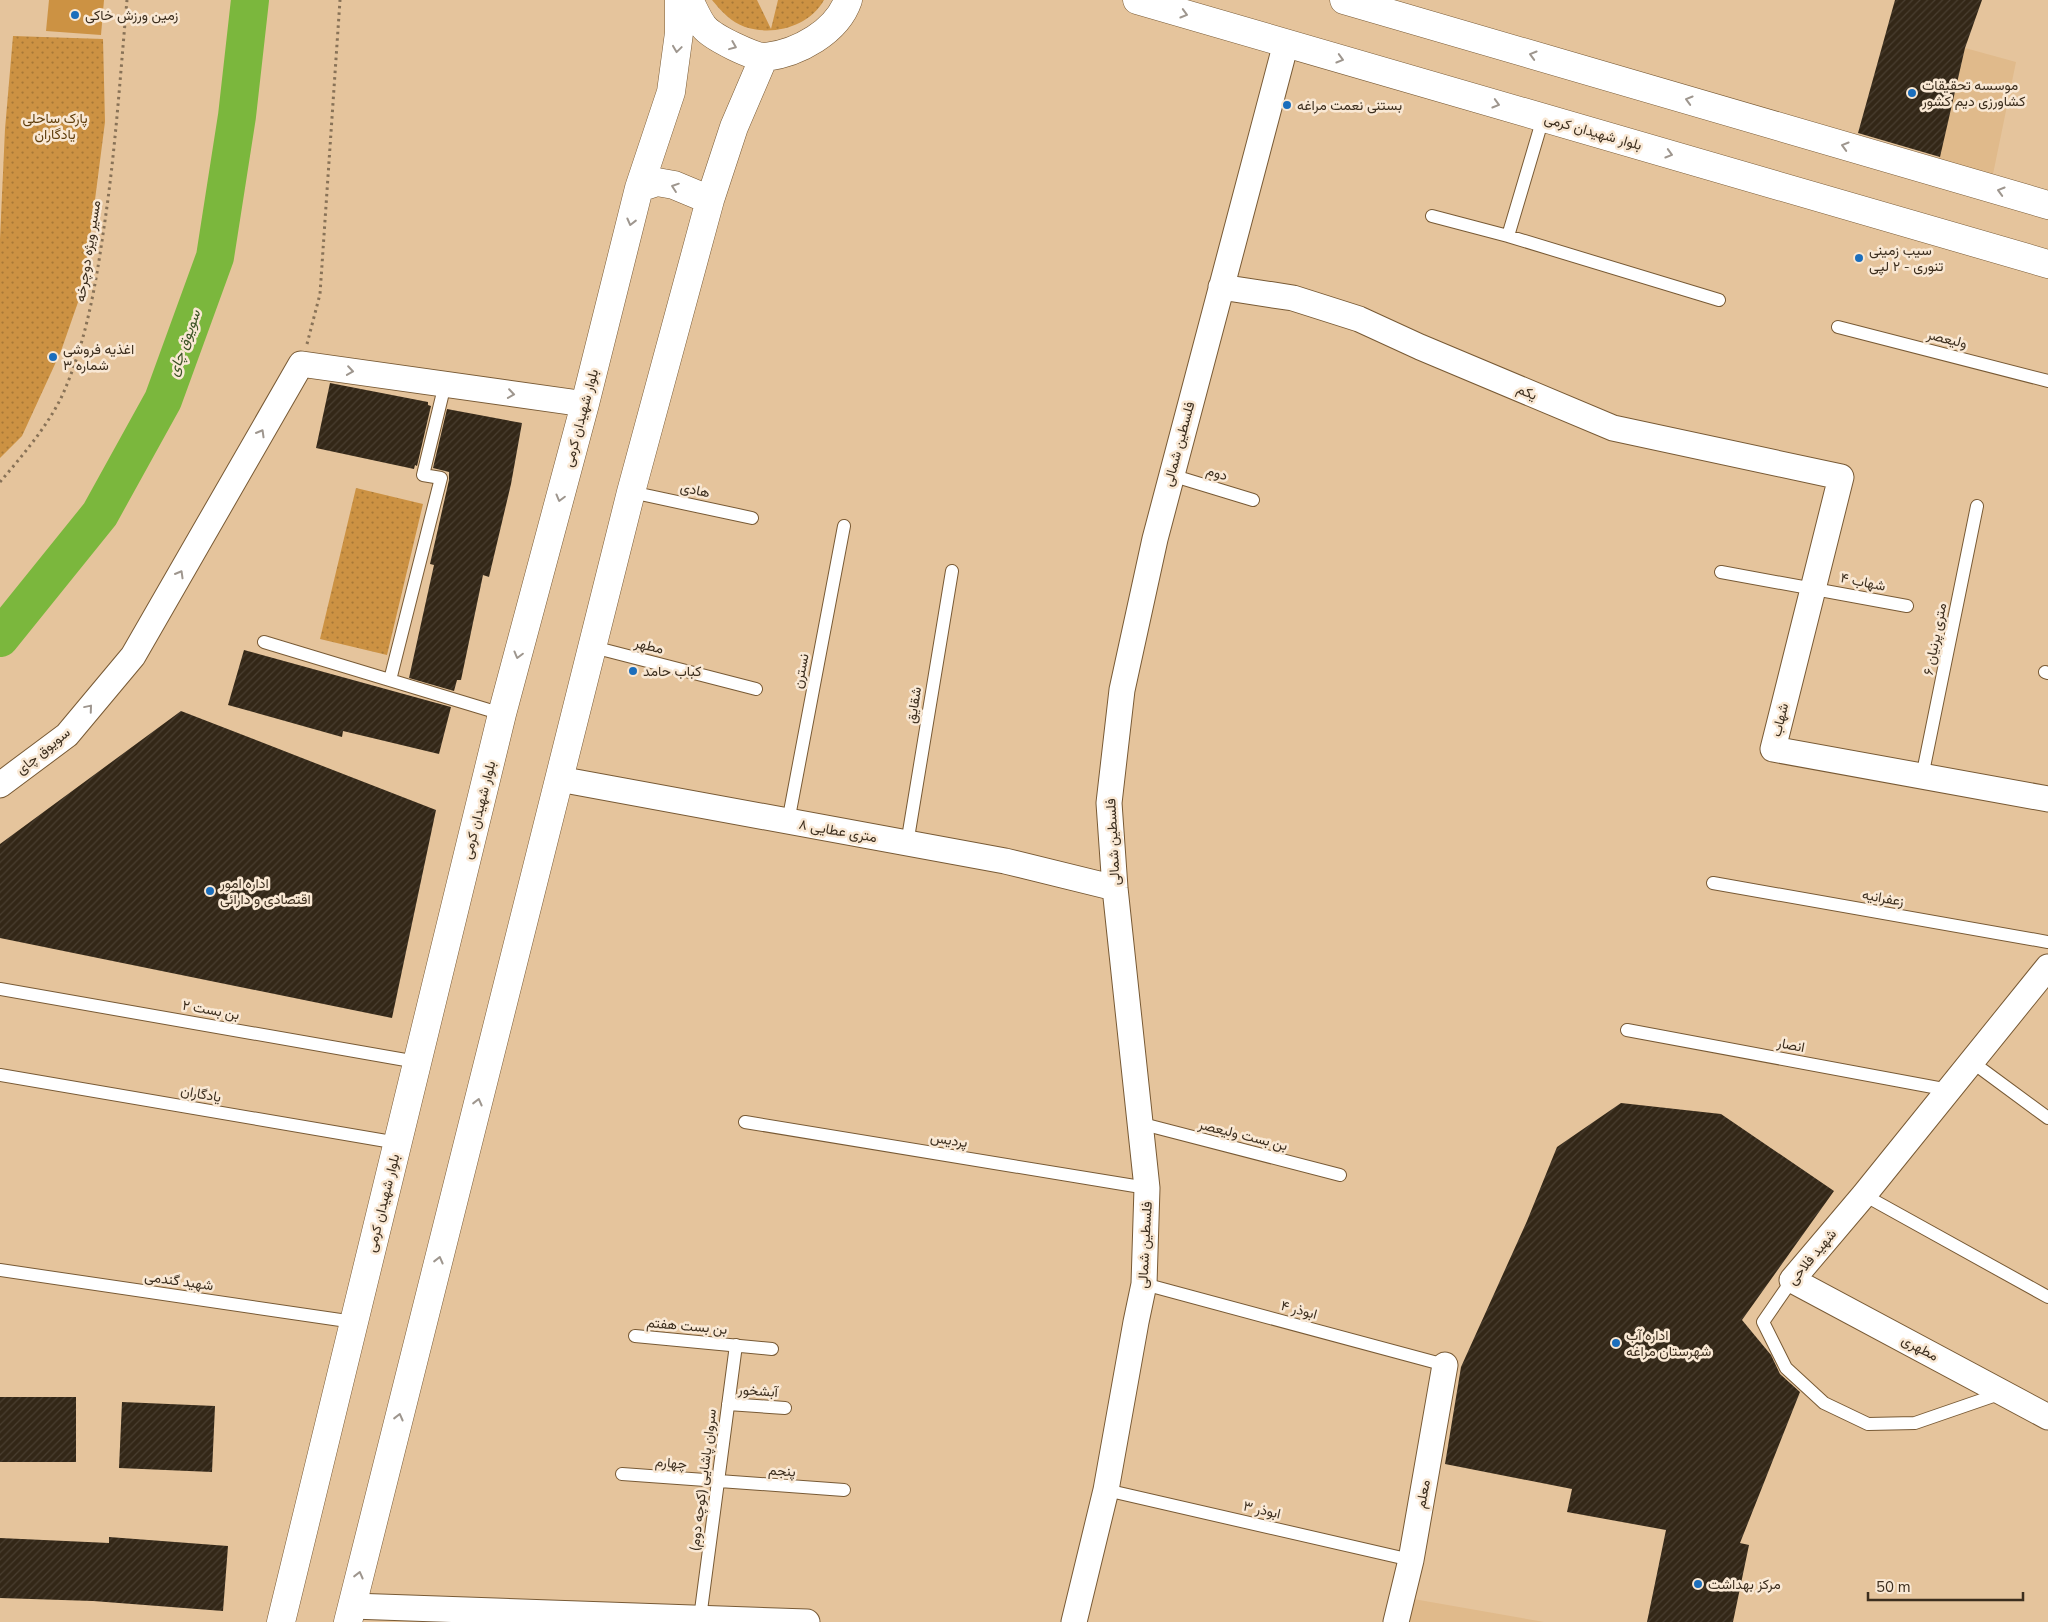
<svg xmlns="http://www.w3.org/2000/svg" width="2048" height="1622" font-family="'Nunito Sans',Vazirmatn,sans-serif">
<defs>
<pattern id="grass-dots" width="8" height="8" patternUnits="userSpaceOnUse" patternTransform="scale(1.25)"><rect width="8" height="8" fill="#cc9243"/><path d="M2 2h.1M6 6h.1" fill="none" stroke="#a77837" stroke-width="1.8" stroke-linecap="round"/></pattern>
<pattern id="building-hatch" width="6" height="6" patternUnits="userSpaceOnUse" patternTransform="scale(1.25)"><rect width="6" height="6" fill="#332717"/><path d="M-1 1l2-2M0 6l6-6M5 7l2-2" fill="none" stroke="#493e30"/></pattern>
</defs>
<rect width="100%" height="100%" fill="#e5c49c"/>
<!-- built -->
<path fill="#e0ba8b" d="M1965,48L2016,62L1992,179L1938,162Z
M1402,1597L1544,1622H1396Z"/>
<!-- grass -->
<path fill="url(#grass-dots)" d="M712,0H757L771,29L778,0H824C809,27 773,36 745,27C731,22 721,11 712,0Z
M13,36L103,39L105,122L84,285L61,351L22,436L0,458V239L5,129Z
M356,488L423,504L387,655L320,639Z"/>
<!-- garden -->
<path fill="#cc9243" d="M49,0H104L101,35L46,31Z"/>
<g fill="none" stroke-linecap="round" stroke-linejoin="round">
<!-- river -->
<path stroke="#7bb73d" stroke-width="38" d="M0,638L100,514L163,400L215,257L237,116L250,0"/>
</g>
<!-- building -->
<path fill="url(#building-hatch)" d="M1895,0H1982L1965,48L1940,157L1858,133Z
M330,383L428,402V405L431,406L417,466L415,465L414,469L316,448Z
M447,409L522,423L511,484L489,577L483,575L461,680H457L454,691L409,678L434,565L430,564L449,480V472L433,468Z
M244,650L451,707L439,754L343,731L342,737L228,705Z
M181,711L436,810L392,1018L0,938V844Z
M1621,1103L1721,1114L1834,1191L1742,1320L1771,1355L1780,1374L1800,1392L1740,1543L1749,1545L1733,1622H1647L1666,1530L1567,1512L1572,1489L1445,1464L1461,1367L1527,1221L1557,1147Z
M0,1397H76V1462H0Z
M122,1402L215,1406L212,1472L119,1468Z
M109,1537L228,1546L223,1611L93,1601L0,1598V1538L109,1543Z"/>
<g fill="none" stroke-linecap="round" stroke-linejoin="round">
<!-- lane casing -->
<g stroke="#785a35" stroke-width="14">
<path id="lane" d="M1543,118L1508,236L1719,300
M1432,216L1508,236
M1838,327L2048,381
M1171,475L1253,500
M631,492L752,518
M1721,572L1907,606
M264,642L502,714
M593,647L756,689
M2045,672L2048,673
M390,680L441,478L423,475L445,384
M1922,777L1977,506
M788,822L844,526
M907,844L952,571
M1713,883L2048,942
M0,989L417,1062
M1627,1030L1949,1090
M1972,1062L2048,1118
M0,1075L398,1143
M745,1122L1147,1188
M1139,1123L1340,1175
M1864,1195L2048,1297
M0,1270L354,1322
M1792,1280L1763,1322L1786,1368L1824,1403L1868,1424L1915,1423L2002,1393
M1144,1284L1445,1365
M635,1336L772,1349
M728,1404L785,1408
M622,1474L844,1490
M1106,1490L1411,1560
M700,1618L736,1345"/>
</g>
<!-- street casing -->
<g stroke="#785a35" stroke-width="27">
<path id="street" d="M1221,287L1293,298L1359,319L1420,347L1613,428L1841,477L1773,749L2048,799
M559,779L1005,861L1115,888
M0,785L67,735L133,656L301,364L585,404
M2048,967L1864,1195L1792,1280L2048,1417
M352,1606L807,1622
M1074,1622L1106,1490L1136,1322L1144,1284L1147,1188L1115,888L1109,803L1122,690L1155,539L1286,43
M1396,1622L1411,1560L1445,1365"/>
</g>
<!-- secondary casing -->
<g stroke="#785a35" stroke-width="29">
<path id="secondary" d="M689,0C694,9 698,20 704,27C712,37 754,58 766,57C798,53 837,32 848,0
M1137,0L2048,264
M1344,0L2048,205
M639,188L657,182L674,185L710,200
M281,1622L502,714L585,404L639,188L671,92L679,33V0
M348,1622L631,492L710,200L734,127L764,57"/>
</g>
<!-- path -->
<path stroke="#887257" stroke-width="3" stroke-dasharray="2.5 4" stroke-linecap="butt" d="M307,344L320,294L340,0
M0,482C22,456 47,427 62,396C85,345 95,290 103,234C115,157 120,78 127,0"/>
<!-- lane -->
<use href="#lane" stroke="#fff" stroke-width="12"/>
<!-- street -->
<use href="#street" stroke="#fff" stroke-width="25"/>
<!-- secondary -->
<use href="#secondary" stroke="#fff" stroke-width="28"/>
</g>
<!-- one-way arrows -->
<defs><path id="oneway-chevron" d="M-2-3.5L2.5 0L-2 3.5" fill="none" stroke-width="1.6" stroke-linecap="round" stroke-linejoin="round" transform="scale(1.25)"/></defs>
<g stroke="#9e968e">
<use href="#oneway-chevron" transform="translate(1184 14) rotate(16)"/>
<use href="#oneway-chevron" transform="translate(733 46) rotate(22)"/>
<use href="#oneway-chevron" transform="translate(677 49) rotate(98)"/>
<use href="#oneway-chevron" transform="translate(1533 55) rotate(-164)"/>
<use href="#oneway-chevron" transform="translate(1340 59) rotate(16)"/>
<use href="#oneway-chevron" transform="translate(1689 100) rotate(-164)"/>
<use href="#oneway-chevron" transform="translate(1496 104) rotate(16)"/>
<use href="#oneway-chevron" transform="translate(1845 146) rotate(-164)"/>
<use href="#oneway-chevron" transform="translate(1669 154) rotate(16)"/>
<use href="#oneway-chevron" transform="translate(675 187) rotate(-161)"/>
<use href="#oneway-chevron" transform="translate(2001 191) rotate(-164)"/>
<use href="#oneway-chevron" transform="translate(631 222) rotate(104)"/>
<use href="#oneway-chevron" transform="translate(350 371) rotate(8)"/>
<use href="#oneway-chevron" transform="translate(511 394) rotate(8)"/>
<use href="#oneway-chevron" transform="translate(261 433) rotate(-60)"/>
<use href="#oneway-chevron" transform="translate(560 498) rotate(105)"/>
<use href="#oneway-chevron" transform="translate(180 574) rotate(-60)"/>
<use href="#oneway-chevron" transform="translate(518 655) rotate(105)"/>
<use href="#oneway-chevron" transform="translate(89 708) rotate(-50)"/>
<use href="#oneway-chevron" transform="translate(478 1102) rotate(-76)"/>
<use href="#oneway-chevron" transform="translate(439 1260) rotate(-76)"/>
<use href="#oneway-chevron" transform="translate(399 1417) rotate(-76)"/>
<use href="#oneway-chevron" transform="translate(359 1575) rotate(-76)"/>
</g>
<!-- markers -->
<g fill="#1b6ebc" stroke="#f9e8d4" stroke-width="2">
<circle cx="75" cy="15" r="5"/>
<circle cx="1912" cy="93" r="5"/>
<circle cx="1287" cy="105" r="5"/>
<circle cx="1859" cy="258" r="5"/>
<circle cx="53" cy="357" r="5"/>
<circle cx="633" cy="671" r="5"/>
<circle cx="210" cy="891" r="5"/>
<circle cx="1616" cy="1343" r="5"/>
<circle cx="1698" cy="1584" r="5"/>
</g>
<g text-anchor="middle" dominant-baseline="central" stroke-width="5" stroke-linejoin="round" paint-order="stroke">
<!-- poi labels -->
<g font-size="14" fill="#3c2e1e" stroke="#f9e8d4" text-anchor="start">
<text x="85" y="15">زمین ورزش خاکی</text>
<text x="1922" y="85">موسسه تحقیقات<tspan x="1922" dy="16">کشاورزی دیم کشور</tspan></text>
<text x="1297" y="105">بستنی نعمت مراغه</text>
<text x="1869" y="250">سیب زمینی<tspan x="1869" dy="16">تنوری - ۲ لپی</tspan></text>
<text x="63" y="349">اغذیه فروشی<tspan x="63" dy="16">شماره ۳</tspan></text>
<text x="643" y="671">کباب حامد</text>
<text x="220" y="883">اداره امور<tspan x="220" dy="16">اقتصادی و دارائی</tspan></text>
<text x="1626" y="1335">اداره آب<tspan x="1626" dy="16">شهرستان مراغه</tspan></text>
<text x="1708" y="1584">مرکز بهداشت</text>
</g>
<!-- park labels -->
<g font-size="14" fill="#613f0d" stroke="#f9e8d4">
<text x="55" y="118">پارک ساحلی<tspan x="55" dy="16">یادگاران</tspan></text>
</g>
<!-- street labels -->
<g font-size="14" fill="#3c2e1e" stroke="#f9e8d4">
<text transform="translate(1593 132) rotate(16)">بلوار شهیدان کرمی</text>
<text transform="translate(88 251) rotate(-81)">مسیر ویژه دوچرخه</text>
<text transform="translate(1947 339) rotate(14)">ولیعصر</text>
<text transform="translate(1527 392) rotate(23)">یکم</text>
<text transform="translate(581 418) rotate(-75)">بلوار شهیدان کرمی</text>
<text transform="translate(1179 444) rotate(-75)">فلسطین شمالی</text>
<text transform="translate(1217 473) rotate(17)">دوم</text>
<text transform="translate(695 490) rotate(12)">هادی</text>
<text transform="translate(1863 582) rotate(11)">شهاب ۴</text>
<text transform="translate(1935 639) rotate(-79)">۶ متری پرنیان</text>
<text transform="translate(649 646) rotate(14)">مطهر</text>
<text transform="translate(801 671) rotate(-79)">نسترن</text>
<text transform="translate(914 705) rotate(-81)">شقایق</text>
<text transform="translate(1780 720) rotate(-76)">شهاب</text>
<text transform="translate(43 751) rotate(-39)">سویوق چای</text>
<text transform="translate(479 810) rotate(-76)">بلوار شهیدان کرمی</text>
<text transform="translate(838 831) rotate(10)">۸ متری عطایی</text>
<text transform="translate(1113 842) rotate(-93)">فلسطین شمالی</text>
<text transform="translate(1883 898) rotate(10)">زعفرانیه</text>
<text transform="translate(211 1010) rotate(10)">بن بست ۲</text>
<text transform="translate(1791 1045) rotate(11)">انصار</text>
<text transform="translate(201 1094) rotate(10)">یادگاران</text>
<text transform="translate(1243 1135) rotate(14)">بن بست ولیعصر</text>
<text transform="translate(949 1140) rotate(9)">پردیس</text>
<text transform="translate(383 1203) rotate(-76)">بلوار شهیدان کرمی</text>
<text transform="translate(1145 1245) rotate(-87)">فلسطین شمالی</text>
<text transform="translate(1812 1257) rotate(-50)">شهید فلاحی</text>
<text transform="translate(179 1281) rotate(8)">شهید گندمی</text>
<text transform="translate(1299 1310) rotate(15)">ابوذر ۴</text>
<text transform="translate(687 1326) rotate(5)">بن بست هفتم</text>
<text transform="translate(1920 1348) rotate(28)">مطهری</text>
<text transform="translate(758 1391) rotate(4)">آبشخور</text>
<text transform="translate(671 1463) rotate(5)">چهارم</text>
<text transform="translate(782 1471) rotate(4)">پنجم</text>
<text transform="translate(703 1480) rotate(-83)">سروان پاشایی (کوچه دوم)</text>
<text transform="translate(1423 1494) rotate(-80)">معلم</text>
<text transform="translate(1262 1510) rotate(13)">ابوذر ۳</text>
</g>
<!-- water labels -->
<g font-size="15" font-style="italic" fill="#3b5324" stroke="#f9e8d4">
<text transform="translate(184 343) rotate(-70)">سویوق چای</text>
</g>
</g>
<!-- scale -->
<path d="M1868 1592v8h155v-8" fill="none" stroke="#3c2e1e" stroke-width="2.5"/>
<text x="1876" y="1592" font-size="15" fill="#3c2e1e" stroke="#f9e8d4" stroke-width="4" paint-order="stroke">50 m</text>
</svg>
